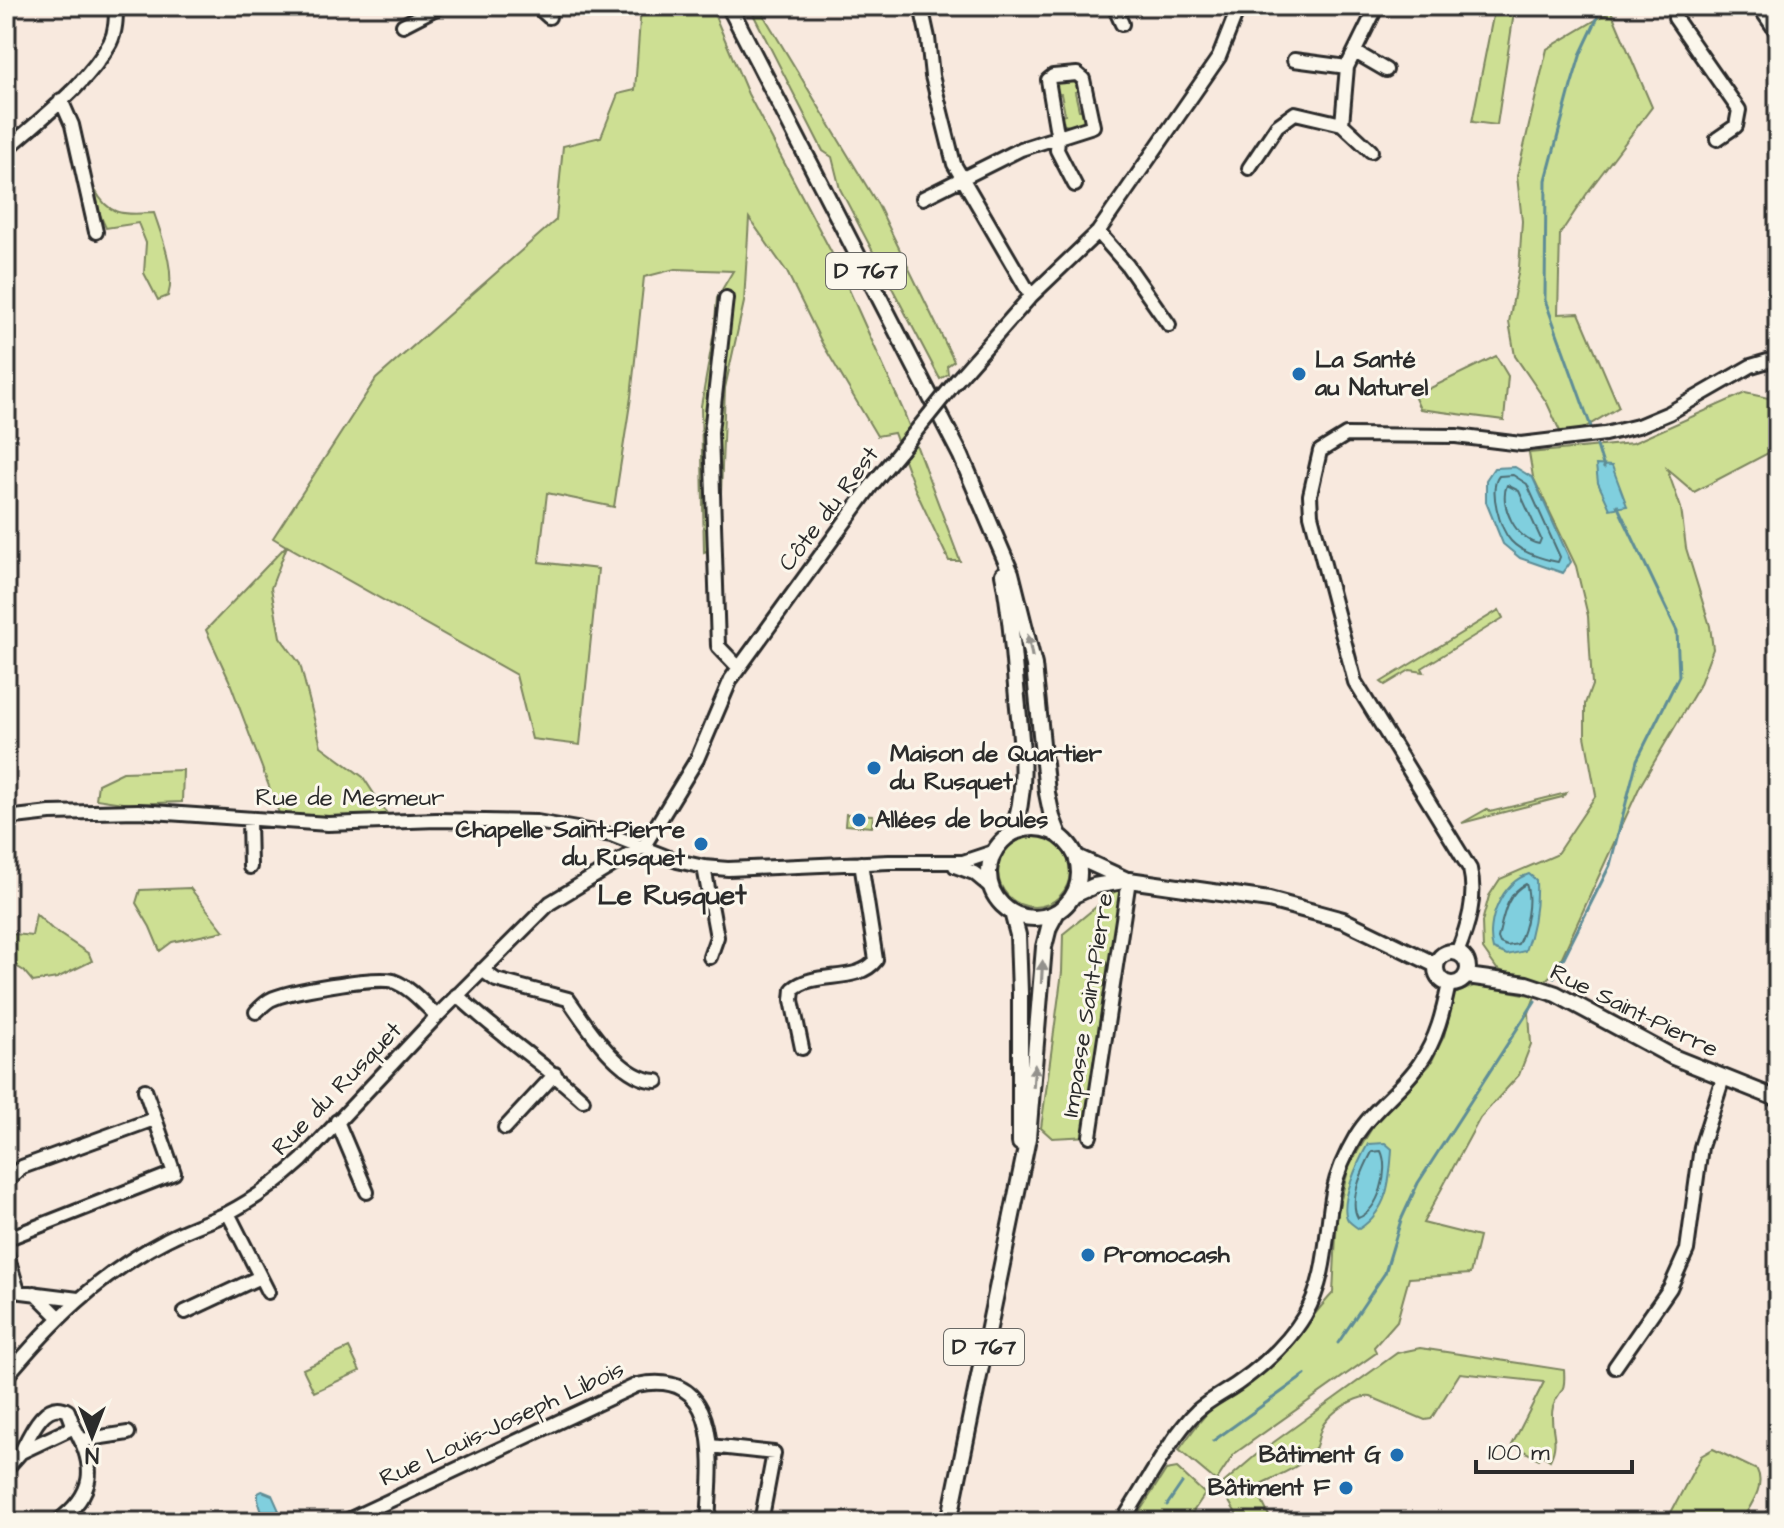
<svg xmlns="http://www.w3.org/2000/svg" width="1784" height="1528" font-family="'Architects Daughter',sans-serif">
<rect width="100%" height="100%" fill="#f8e9de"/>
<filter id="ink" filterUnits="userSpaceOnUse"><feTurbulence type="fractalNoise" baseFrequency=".0125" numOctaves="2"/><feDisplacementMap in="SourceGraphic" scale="16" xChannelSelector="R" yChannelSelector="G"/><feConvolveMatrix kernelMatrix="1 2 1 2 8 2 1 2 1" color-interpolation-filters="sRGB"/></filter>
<g filter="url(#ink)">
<!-- green -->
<path fill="#cddf93" stroke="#7c855f" stroke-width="2" d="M641,6H696L715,16L748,94L837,263L903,410L960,561H949L915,489L894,433L877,436L822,343L787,272L749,218L744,302L725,388L719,546L704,552L701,406L714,332L717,298L733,271L675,269L644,277L631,397L614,507L547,493L539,562L598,569L580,745L532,739L516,675L287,546L271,588L280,637L300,664L321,746L363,777L393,823L282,821L229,680L206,630L286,546L273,538L376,379L556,220L563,146L601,137L618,94L635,90Z
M749,6H758L878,205L954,361L947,366L948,374L940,379L840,189L832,157L823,151Z
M1495,6H1515L1497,125L1472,122Z
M1611,11L1652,107L1590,189L1560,234L1558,314L1579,313L1619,407L1564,440L1547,403L1515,356L1509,322L1519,268L1522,221L1517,176L1547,49Z
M1068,78L1077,81L1082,90L1075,92L1079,110H1087L1084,122L1073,127L1061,124L1057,116L1065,114L1061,94L1053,95L1057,83Z
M95,190C110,218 125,214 154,213C162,237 176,271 168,296L158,300L144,273L146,243L138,223L106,228L100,215Z
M1496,356L1508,376L1504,420L1420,409L1414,396Z
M1745,393L1778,400V448L1694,492L1667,469L1681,508L1686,548L1710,626L1713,649L1699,686L1640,786L1556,970L1545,981L1508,974L1497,969L1483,949L1482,922L1489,896L1500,879L1556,855L1596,795L1585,736V704L1592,685L1588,616L1576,566L1533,477L1529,453L1633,443Z
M1499,610L1503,618L1422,668L1424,672L1410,670L1385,685L1381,682Z
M183,770L182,802L129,804L96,799L98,784L123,772Z
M1566,793L1562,797L1462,823L1487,809L1490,812Z
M846,814L873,815L872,827L845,825Z
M998 871a36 36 0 1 1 72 0a36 36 0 1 1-72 0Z
M1129,880L1090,1136L1052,1138L1041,1128L1062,972L1063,934Z
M190,888L224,931L172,942L160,951L150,927L136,903L140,890Z
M36,914L52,929L89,954L92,961L57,978L33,982L24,971L6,960V933L32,936Z
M1476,985L1535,996L1529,1013L1531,1044L1519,1075L1480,1118L1423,1223L1479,1237L1470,1274L1409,1278L1397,1321L1374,1347L1376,1353L1234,1454L1216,1481L1179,1450C1191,1433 1203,1415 1220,1401C1236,1388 1256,1379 1271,1365C1295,1343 1311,1316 1333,1293L1337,1216L1349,1166L1378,1118L1430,1065L1444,1036L1454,994Z
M349,1348L360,1371L314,1392L303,1369Z
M1420,1348L1564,1370C1566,1397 1558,1388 1553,1407C1548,1427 1561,1439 1550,1460L1542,1455L1539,1459L1512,1445L1544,1382L1460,1373L1431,1419L1425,1420L1371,1397C1355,1395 1327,1414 1321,1429C1317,1440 1318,1448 1309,1457C1295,1470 1271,1478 1255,1487L1272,1522H1241L1220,1486L1256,1455L1397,1353Z
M1713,1449L1757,1470C1766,1487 1749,1507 1741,1522L1733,1519L1732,1522H1677L1671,1519L1666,1522L1701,1456Z
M1177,1468L1205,1494L1186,1522H1133L1166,1470Z"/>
<!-- water -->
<path fill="#80cfde" stroke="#5e8d96" stroke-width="2" d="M1596,465L1612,466L1627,506L1610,509L1598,483Z
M1515,467L1533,478L1571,562L1563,573L1520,558L1503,544L1486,502V480L1494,468Z
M1529,874L1536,880C1537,904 1534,928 1525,951L1507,955L1493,949C1485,922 1502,882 1529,874Z
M1385,1143L1392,1149C1390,1182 1388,1210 1359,1229C1356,1227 1350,1223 1348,1220C1338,1204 1359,1160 1368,1144Z
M262,1491L272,1495L280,1513L279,1522H265L258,1500V1493Z"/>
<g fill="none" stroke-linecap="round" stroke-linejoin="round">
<!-- shore -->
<path stroke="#4d6d73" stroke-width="2" d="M1513,475L1527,484L1560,557L1558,562C1543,559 1522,553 1511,541C1500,529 1488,489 1499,476Z
M1507,485L1519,491L1541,539L1539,544C1517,541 1498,505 1507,485Z
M1526,884C1532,900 1526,928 1518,944L1507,946L1500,943L1498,938C1503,918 1506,893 1526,884Z
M1381,1151C1390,1170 1379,1211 1358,1218C1348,1201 1363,1169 1372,1152Z"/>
<!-- stream -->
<path stroke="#5e8d96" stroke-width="3" d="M1591,427L1545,300L1546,180L1571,86L1581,53L1597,19L1599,6
M1597,446L1604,468
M1554,977L1610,865L1637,760L1679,676L1677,631L1617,505
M1338,1343L1385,1273L1401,1220L1418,1183L1535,1001
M1213,1441L1305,1375
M1167,1505L1182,1483"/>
<!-- minor casing -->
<g stroke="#2b2b2b" stroke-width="18">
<path id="minor" d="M537,6L549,17
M921,6L928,38L932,76L954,164L1031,296
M1114,6L1122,24
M1677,6L1675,18L1739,110L1736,126L1717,139
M403,25L440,6
M1355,52L1386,70
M1294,60L1347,67
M61,100L72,125L96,232
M6,150C41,118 87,85 110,43C116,31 116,18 116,6
M1371,151L1342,124L1347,67L1377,6
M1249,168L1277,126L1295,113L1342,124
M923,198L1021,149L1093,126L1083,79L1077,74L1053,76L1048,80L1058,139L1057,150L1075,185
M1098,232L1127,265L1169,325
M726,298L711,432L718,646L739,668
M957,380L1031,296L1098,232L1219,57L1239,6
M6,818L50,813L138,811L328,824L437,820L537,822L611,835L677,861L704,867L728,869L889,862H963L993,852
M249,820L250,867
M955,866L974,873L991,887
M704,867L717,937L710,957
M1457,953C1468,926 1477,898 1470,869L1355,682L1311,515L1310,495L1320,451L1346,435L1456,436L1521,444L1605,434L1638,426L1669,413L1751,366L1778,358
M482,970L496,980L568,999C588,1027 620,1080 657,1081
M457,995C497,1033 543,1063 583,1100
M256,1012C260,1008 265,1003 270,1000C286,991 376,976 393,981C410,987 424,1004 437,1016
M802,1048L792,1000L793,989C815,970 858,984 876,960L861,863
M337,1121L367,1192
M505,1128L555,1074
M1090,1136L1129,880
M6,1181L22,1167L154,1119
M228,1213L268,1292
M6,1239L174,1173L145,1090
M6,1251L18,1291
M6,1290L78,1299
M35,1293L59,1317
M185,1312L260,1277
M1615,1367L1670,1288L1687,1250L1701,1147L1723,1078
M6,1377C51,1323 100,1274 164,1241C184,1230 206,1223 226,1214C254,1200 279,1181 302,1160L437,1016L550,903L644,846L697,759L731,679L871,486L900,451
M82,1440L128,1433
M710,1446L774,1453L761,1522
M21,1452C30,1434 45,1398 68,1411L74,1427
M6,1469L21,1452L74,1427C97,1467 95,1494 57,1522
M344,1522L637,1385C725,1367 711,1466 708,1522
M1122,1522C1143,1490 1171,1436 1197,1411C1209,1400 1224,1393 1237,1384C1263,1366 1289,1342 1305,1315C1328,1276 1325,1235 1333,1192C1337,1173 1346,1153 1356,1136C1373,1108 1402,1090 1420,1063C1437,1039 1443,1012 1449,984"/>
</g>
<!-- major casing -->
<g stroke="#2b2b2b" stroke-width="20">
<path id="major" d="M729,6L961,456L1011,573L1034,665L1047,793L1052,817L1059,835
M1760,6L1778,32
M1003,574C1010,608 1012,639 1015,673C1018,726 1032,782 1012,833
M989 873a45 45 0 1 1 90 0a45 45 0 1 1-90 0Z
M1077,857L1125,879
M1074,895L1094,886L1129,880L1269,900L1343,920L1436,965
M1012,912L1018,935L1020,993V1143
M1436 968a16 16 0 1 1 32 0a16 16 0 1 1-32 0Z
M1467,976L1526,984L1556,994L1673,1057L1778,1099
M949,1522L1028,1138L1044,947L1049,927L1057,912"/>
</g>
<!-- minor -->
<use href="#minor" stroke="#fbf7ec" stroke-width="12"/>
<!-- major -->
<use href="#major" stroke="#fbf7ec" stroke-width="14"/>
<!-- minor-bridge casing -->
<g stroke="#2b2b2b" stroke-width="18" stroke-linecap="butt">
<path id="minor-bridge" d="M900,451L957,380"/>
</g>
<!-- minor-bridge -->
<use href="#minor-bridge" stroke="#fbf7ec" stroke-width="12"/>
</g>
<!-- one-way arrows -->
<defs><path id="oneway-solid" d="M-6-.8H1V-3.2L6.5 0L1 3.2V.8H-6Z" transform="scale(2)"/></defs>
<g fill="#93918c">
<use href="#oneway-solid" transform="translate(1030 646) rotate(-101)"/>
<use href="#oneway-solid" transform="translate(1042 972) rotate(-87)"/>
<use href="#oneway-solid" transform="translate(1034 1076) rotate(-86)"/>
</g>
</g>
<!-- markers -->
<g fill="#1f6fb2" stroke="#fbf7ec" stroke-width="3">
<circle cx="1299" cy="374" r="8"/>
<circle cx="874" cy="768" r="8"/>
<circle cx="859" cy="820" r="8"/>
<circle cx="701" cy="844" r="8"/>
<circle cx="1088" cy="1255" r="8"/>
<circle cx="1397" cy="1455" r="8"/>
<circle cx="1346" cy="1488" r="8"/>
</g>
<g text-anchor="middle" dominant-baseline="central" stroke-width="6" stroke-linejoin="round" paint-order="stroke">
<!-- shield labels -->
<g fill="#fbf7ec" stroke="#696865" stroke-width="2">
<rect x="826" y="253" width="80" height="36" rx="6"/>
<rect x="944" y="1329" width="80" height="36" rx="6"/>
</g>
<g font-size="22" font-weight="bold" fill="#2b2b2b">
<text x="866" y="271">D 767</text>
<text x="984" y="1347">D 767</text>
</g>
<!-- poi labels -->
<g font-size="24" font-weight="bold" fill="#2b2b2b" stroke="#fbf7ec" text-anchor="start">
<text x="1315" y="360">La Santé<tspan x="1315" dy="28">au Naturel</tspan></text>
<text x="890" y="754">Maison de Quartier<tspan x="890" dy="28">du Rusquet</tspan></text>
<text x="875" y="820">Allées de boules</text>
<text x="685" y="830" text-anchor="end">Chapelle Saint-Pierre<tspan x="685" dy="28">du Rusquet</tspan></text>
<text x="1104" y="1255">Promocash</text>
<text x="1381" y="1455" text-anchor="end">Bâtiment G</text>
<text x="1330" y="1488" text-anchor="end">Bâtiment F</text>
</g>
<!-- street labels -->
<g font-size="24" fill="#2b2b2b" stroke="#fbf7ec">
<text transform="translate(829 509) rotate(-53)">Côte du Rest</text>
<text x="350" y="798">Rue de Mesmeur</text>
<text transform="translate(1088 1005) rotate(-81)">Impasse Saint-Pierre</text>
<text transform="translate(1634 1011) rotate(26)">Rue Saint-Pierre</text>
<text transform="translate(337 1089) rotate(-46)">Rue du Rusquet</text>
<text transform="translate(502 1424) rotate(-25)">Rue Louis-Joseph Libois</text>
</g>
<!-- quarter labels -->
<g font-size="28" font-weight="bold" fill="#2b2b2b" stroke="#fbf7ec">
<text x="672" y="895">Le Rusquet</text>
</g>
</g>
<!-- margin -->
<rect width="1784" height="1528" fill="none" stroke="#fbf7ec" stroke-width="32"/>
<rect x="16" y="16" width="1752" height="1496" fill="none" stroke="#2b2b2b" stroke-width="3" filter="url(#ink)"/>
<!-- north arrow -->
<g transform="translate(92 1436) rotate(180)" stroke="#fbf7ec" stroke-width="6" paint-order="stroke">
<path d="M0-6L14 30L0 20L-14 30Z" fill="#2b2b2b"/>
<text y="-12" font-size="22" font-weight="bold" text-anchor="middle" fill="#2b2b2b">N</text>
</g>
<!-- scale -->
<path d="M1476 1460v12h156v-12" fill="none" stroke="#2b2b2b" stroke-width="4"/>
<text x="1488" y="1460" font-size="24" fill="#2b2b2b" stroke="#fbf7ec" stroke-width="6" paint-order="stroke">100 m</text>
</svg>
